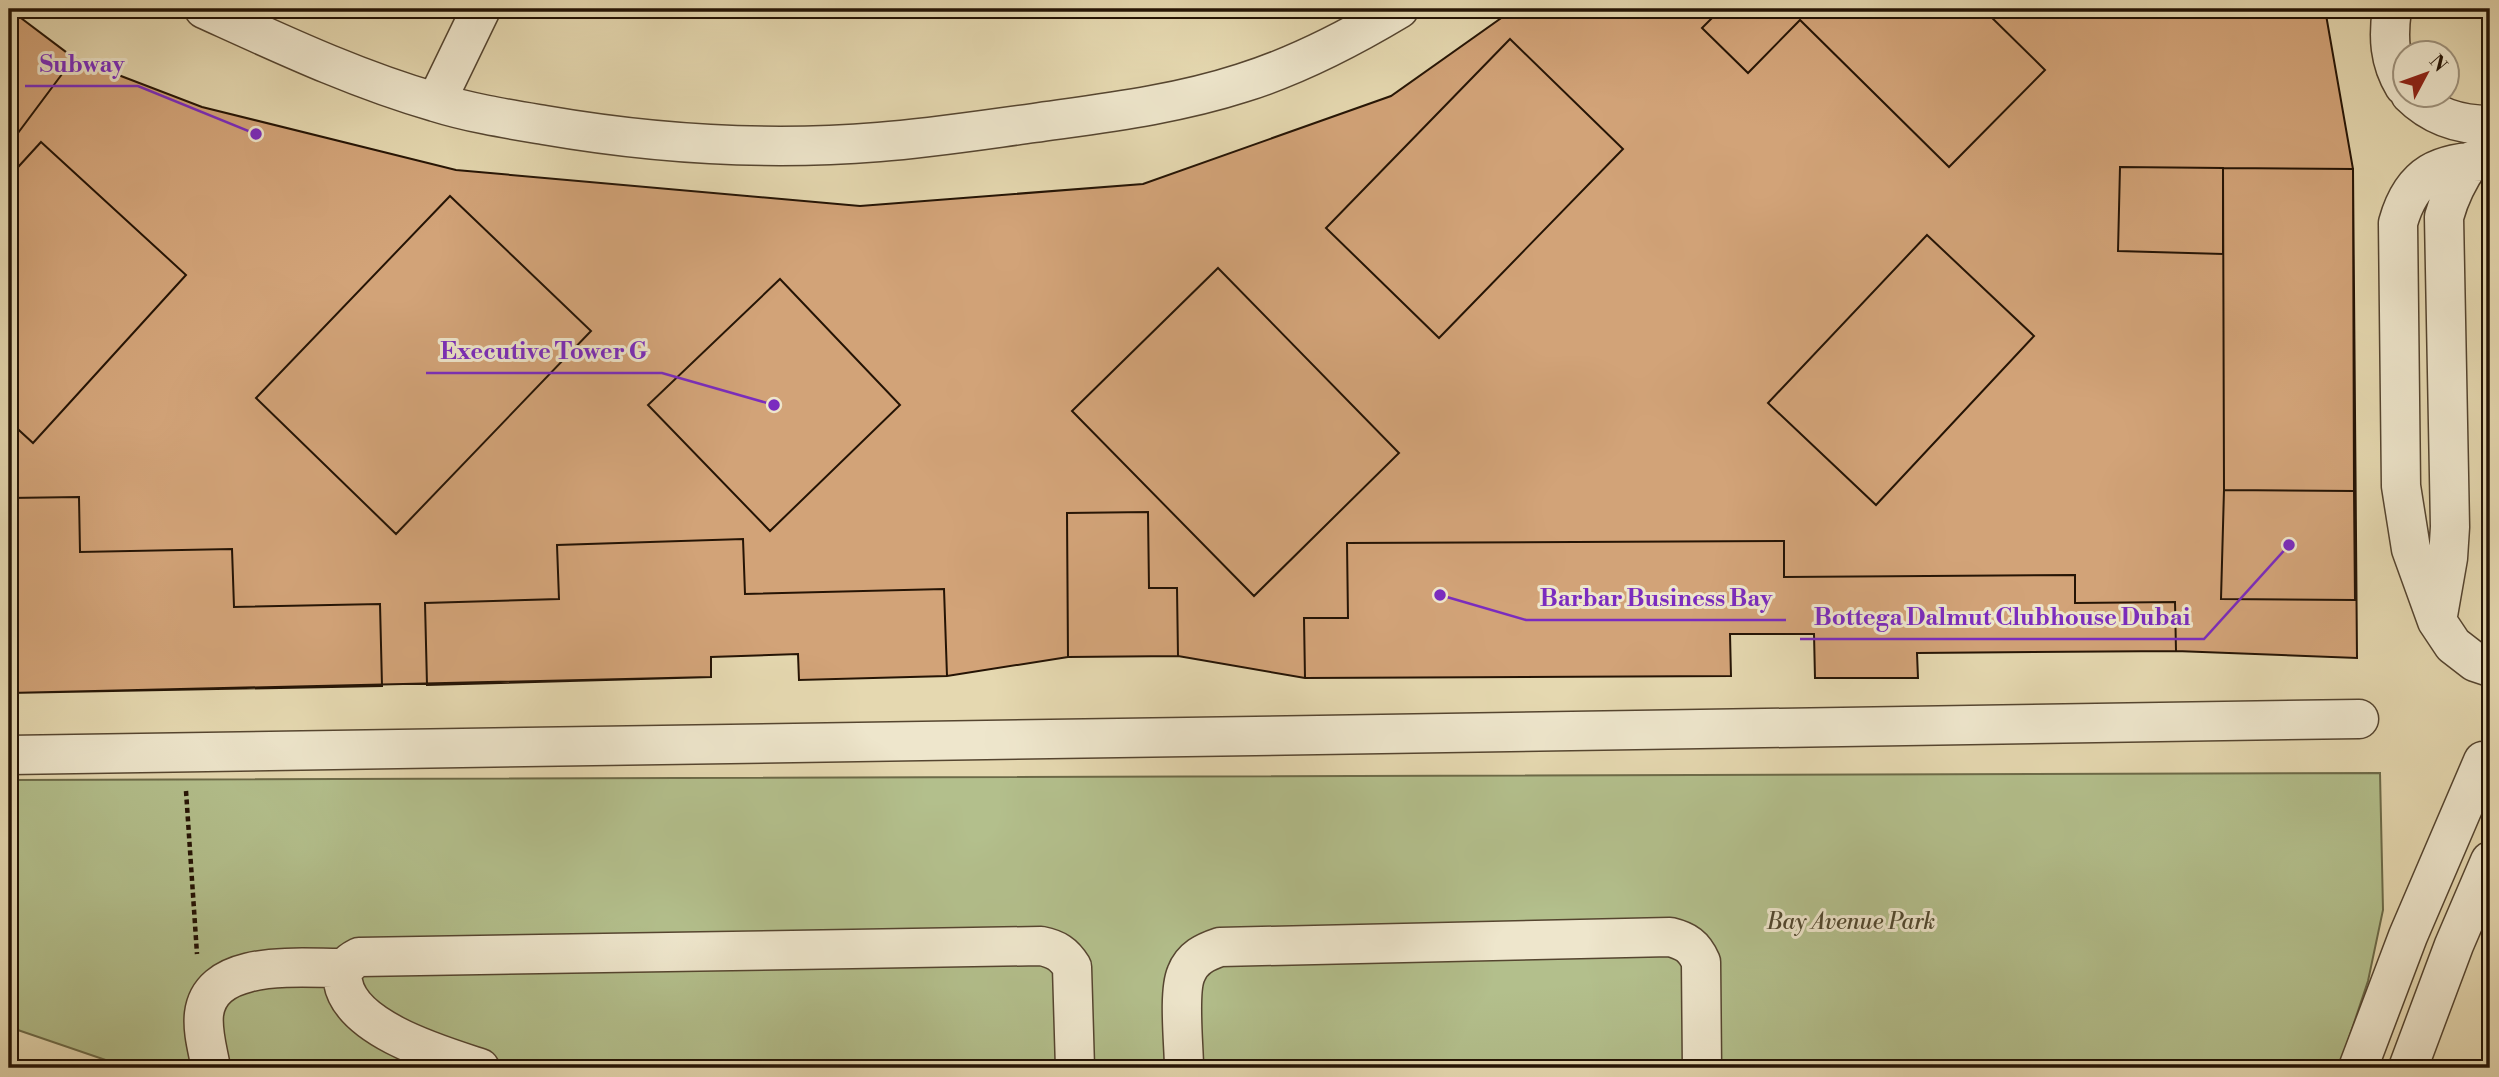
<svg xmlns="http://www.w3.org/2000/svg" width="2499" height="1077" font-family="'Libre Bodoni',serif">
<rect width="100%" height="100%" fill="#e5d8b0"/>
<filter id="stains"><feTurbulence type="fractalNoise" baseFrequency=".00286" numOctaves="4"/><feColorMatrix values="0 0 0 0 .2 0 0 0 0 .09 0 0 0 0 .02 0 0 0 .5 -.17"/></filter>
<radialGradient id="worn" r=".72"><stop offset=".6" stop-color="#630" stop-opacity="0"/><stop offset="1" stop-color="#630" stop-opacity=".3"/></radialGradient>
<!-- green -->
<path fill="#b3bf8c" stroke="#6c6a48" stroke-width="2" d="M2380,773L2383,910L2368,981L2339,1068H129L9,1027V780Z"/>
<!-- building -->
<path fill="#d2a378" stroke="#251405" stroke-width="2" d="M9,9L74,58L9,145Z
M9,9L74,58L202,107L456,170L860,206L1143,184L1391,96L1514,9H2325L2353,169L2357,658L2176,651L1917,653L1918,678H1815L1814,634H1730L1731,676L1305,678L1178,656L1068,657L947,676L799,680L798,654L711,657V677L9,693Z
M1721,9H1983L2045,70L1949,167L1800,20L1748,73L1702,28Z
M1510,39L1623,149L1439,338L1326,228Z
M41,142L186,275L33,443L9,421V177Z
M2120,167L2223,168V254L2118,251Z
M2223,168L2353,169L2354,491L2224,490Z
M450,196L591,331L396,534L256,398Z
M1927,235L2034,336L1876,505L1768,403Z
M1218,268L1399,453L1254,596L1072,411Z
M780,279L900,405L770,531L648,405Z
M2224,490L2354,491L2355,600L2221,599Z
M79,497L80,552L232,549L234,607L380,604L382,686L9,693V498Z
M1148,512L1149,588H1177L1178,656L1068,657L1067,513Z
M743,539L745,594L944,589L947,676L799,680L798,654L711,657V677L427,685L425,603L559,599L557,545Z
M1784,541V577L2075,575V603L2175,602L2176,651L1917,653L1918,678H1815L1814,634H1730L1731,676L1305,678L1304,618H1348L1347,543Z"/>
<g fill="none" stroke-linecap="round" stroke-linejoin="round">
<!-- minor casing -->
<g stroke="#554530" stroke-width="41">
<path id="minor" d="M204,9C279,43 355,79 435,102C470,113 508,119 544,125C654,144 768,151 879,142C931,138 982,130 1034,123C1104,113 1174,105 1242,83C1297,66 1349,39 1399,9
M2392,9C2388,37 2389,61 2404,86
M2410,94C2433,117 2459,125 2490,125
M436,102L481,9
M2490,161C2440,161 2412,173 2398,223L2401,486L2411,549L2437,621L2453,645L2475,662L2490,667
M2437,621L2448,558L2450,527L2444,217C2450,195 2458,179 2471,161
M9,755L2359,719
M211,1068C208,1051 202,1032 204,1014C211,957 303,969 345,968
M480,1068C440,1055 351,1029 343,982C341,969 349,962 359,957L1041,946C1056,949 1064,954 1072,967L1075,1068
M1184,1068C1184,1046 1178,993 1186,974C1192,958 1205,952 1220,947L1670,937C1686,941 1694,946 1701,962L1702,1068
M2358,1068L2408,936L2483,761
M2408,1068L2454,945L2490,861"/>
</g>
<!-- path -->
<path stroke="#251405" stroke-width="4.5" stroke-dasharray="5 3.5" stroke-linecap="butt" d="M186,791L197,954"/>
<!-- minor -->
<use href="#minor" stroke="#eee6cc" stroke-width="38"/>
</g>
<g text-anchor="middle" dominant-baseline="central" stroke-width="6" stroke-linejoin="round" paint-order="stroke">
<!-- park labels -->
<g font-size="23" font-style="italic" fill="#50472e" stroke="#eee6cc">
<text x="1851" y="922">Bay Avenue Park</text>
</g>
</g>
<!-- callouts -->
<path fill="none" stroke="#7b2cbf" stroke-width="2.5" d="M256 134L138 86H25M774 405L662 373H426M1440 595L1526 620H1786M2289 545L2204 639H1800"/>
<g fill="#7b2cbf" stroke="#eee6cc" stroke-width="2.5">
<circle cx="256" cy="134" r="7"/>
<circle cx="774" cy="405" r="7"/>
<circle cx="1440" cy="595" r="7"/>
<circle cx="2289" cy="545" r="7"/>
</g>
<g font-size="24" text-anchor="middle" font-weight="bold" fill="#7b2cbf" stroke="#eee6cc" stroke-width="6" stroke-linejoin="round" paint-order="stroke">
<text x="82" y="72">Subway</text>
<text x="544" y="359">Executive Tower G</text>
<text x="1656" y="606">Barbar Business Bay</text>
<text x="2002" y="625">Bottega Dalmut Clubhouse Dubai</text>
</g>
<!-- margin -->
<rect width="2499" height="1077" fill="none" stroke="#e5d8b0" stroke-width="35"/>
<rect x="10" y="10" width="2478" height="1056" fill="none" stroke="#251405" stroke-width="3.5"/>
<rect x="18" y="18" width="2464" height="1042" fill="none" stroke="#251405" stroke-width="2"/>
<!-- north arrow -->
<g transform="translate(2426 74) rotate(49)"><circle r="33" fill="#eee6cc" stroke="#9e927c" stroke-width="2"/>
<path d="M0-5L12 26L0 18L-12 26Z" fill="#8f2418"/>
<text y="-10" font-size="19" font-weight="bold" text-anchor="middle" fill="#251405">N</text>
</g>
<rect width="100%" height="100%" filter="url(#stains)"/>
<rect width="100%" height="100%" fill="url(#worn)"/>
</svg>
